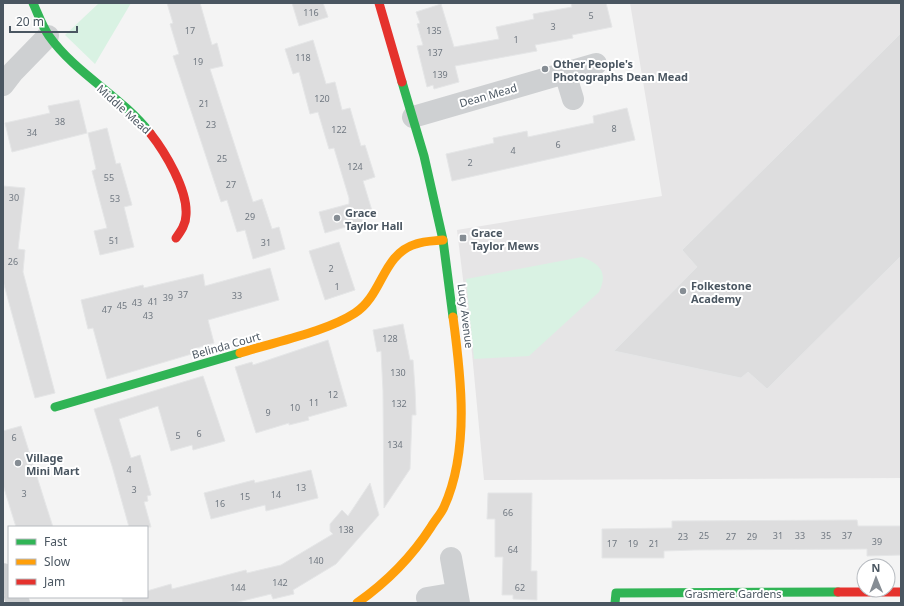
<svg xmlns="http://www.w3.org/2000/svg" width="904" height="606" font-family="'Noto Sans',sans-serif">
<rect width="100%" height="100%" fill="#f4f4f4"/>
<!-- education -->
<path fill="#e6e5e6" d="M630,3H901V478L484,480L472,353L457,230L662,196Z"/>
<!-- green -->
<path fill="#d9f2e3" d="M99,3H131L95,64L65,35Z
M582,257C601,264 608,273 599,292L529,356L474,359L466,279Z"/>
<!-- building -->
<path fill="#ddddde" stroke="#e5e6e7" d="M167,3H200L212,45L217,43L223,66L210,69L253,202L262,199L272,229L279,227L285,249L253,259L245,230L237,232L227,200L221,202L173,56L179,54L170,24L173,23Z
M292,3H323L328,17L299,26Z
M571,3H606L612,27L572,35L573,38L535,45L537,51L455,66L459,82L434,89L433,85L427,87L417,46L423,45L417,24L420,23L416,12L441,4L454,47L499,39L496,27L534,19L533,14L572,7Z
M901,33V256L767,389L748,372L741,378L614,351L697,267L682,250Z
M313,40L326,84L335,82L342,110L350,108L361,146L365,145L375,177L363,181L373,214L361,217L363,222L325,233L319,212L349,204V198L334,148L329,149L318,112L310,114L299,72L293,74L285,49Z
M79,100L87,133L12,152L5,123L50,113L48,106Z
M627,108L635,140L452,181L446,154L494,143L493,138L527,131L528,137L594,123L593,116Z
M107,128L116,164L120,163L132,205L124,207L134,247L100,255L94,231L107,228L92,171L96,169L88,133Z
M3,186L25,188L18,249L25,250L23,272L55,393L35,398L3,281Z
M339,242L355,290L325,300L309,251Z
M270,268L279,300L208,320L214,343L193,349L195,353L107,379L93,328L88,329L81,300L143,285L144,288L203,274L205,286Z
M403,324L410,360H413L415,389L416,415H412L410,469L384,508L383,391L381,351L377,352L373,330Z
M328,340L347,406L308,417L309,420L289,425V423L256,433L235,367L252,362L253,365Z
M203,376L225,441L193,450L192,445L171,451L158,406L119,419L131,458L140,455L151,495L147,496L148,501L144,502L151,527H129L112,466L94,409Z
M21,426L44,499L53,527H16L3,485V431Z
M311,470L318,498L266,511L265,505L211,519L204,493L254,480L255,483Z
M370,483L379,515L336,564L293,590L294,594L273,599L271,594L234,603H123L122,598L147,597V591L171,584L172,589L246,570L247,573L281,565L333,534L330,531V524L342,510L348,516Z
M488,493H532L531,571H537V600L513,599V595H502L503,557H495V519H487Z
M857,520L858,526H901V555L867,556V549L694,550L664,551V558H602V529L672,528V521Z"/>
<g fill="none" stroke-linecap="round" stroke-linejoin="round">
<!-- street -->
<path stroke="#ced0d2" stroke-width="22" d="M565,73L573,99
M3,85L13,72L48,36
M413,117L596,64
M451,558L459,603
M3,574L9,585
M15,597L19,603
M427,598L457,593"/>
<!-- fast -->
<path stroke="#30b455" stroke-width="9" d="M33,3C38,14 42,26 49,36C76,74 121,96 150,133
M402,82L424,156L443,240L453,317
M55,407L240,353
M615,603L616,593L838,592"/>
<!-- slow -->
<path stroke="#ff9f0a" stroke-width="9" d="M240,353C274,342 326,332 355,313C383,295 382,254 416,244C424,241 434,241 443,240
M357,603C387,582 411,558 431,527C435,520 441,514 444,507C470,450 461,376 453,317"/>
<!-- jam -->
<path stroke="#e5322d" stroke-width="9" d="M379,3L402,82
M150,133C165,152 188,190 186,215C186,224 181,231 176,238
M838,592H901"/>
</g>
<!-- markers -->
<g fill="#868d94" stroke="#fff" stroke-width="1.5">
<circle cx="545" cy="69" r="4"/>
<circle cx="337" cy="218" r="4"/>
<rect x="459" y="234" width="8" height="8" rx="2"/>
<circle cx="683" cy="291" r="4"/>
<circle cx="18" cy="463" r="4"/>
</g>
<g text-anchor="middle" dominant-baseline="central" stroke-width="4" stroke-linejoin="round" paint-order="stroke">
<!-- number labels -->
<g font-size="9" fill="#707881">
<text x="311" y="12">116</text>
<text x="591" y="15">5</text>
<text x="553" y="26">3</text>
<text x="190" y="30">17</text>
<text x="434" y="30">135</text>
<text x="516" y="39">1</text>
<text x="435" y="52">137</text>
<text x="303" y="57">118</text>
<text x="198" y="61">19</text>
<text x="440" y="74">139</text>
<text x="322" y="98">120</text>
<text x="204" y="103">21</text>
<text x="60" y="121">38</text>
<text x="211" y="124">23</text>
<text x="614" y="128">8</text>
<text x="339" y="129">122</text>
<text x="32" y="132">34</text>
<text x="558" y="144">6</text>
<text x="513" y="150">4</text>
<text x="222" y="158">25</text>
<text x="470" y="162">2</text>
<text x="355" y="166">124</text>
<text x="109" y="177">55</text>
<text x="231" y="184">27</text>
<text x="14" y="197">30</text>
<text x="115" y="198">53</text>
<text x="250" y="216">29</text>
<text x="114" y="240">51</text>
<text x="266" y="242">31</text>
<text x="13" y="261">26</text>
<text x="331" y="268">2</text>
<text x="337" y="286">1</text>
<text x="183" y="294">37</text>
<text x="237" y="295">33</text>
<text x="168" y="297">39</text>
<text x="153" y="301">41</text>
<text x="137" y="302">43</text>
<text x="122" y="305">45</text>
<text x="107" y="309">47</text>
<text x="148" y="315">43</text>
<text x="390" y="338">128</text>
<text x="398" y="372">130</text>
<text x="333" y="394">12</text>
<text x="314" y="402">11</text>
<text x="399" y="403">132</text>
<text x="295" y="407">10</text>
<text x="268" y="412">9</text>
<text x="199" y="433">6</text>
<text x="178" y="435">5</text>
<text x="14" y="437">6</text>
<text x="395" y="444">134</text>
<text x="129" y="469">4</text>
<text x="301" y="487">13</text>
<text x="134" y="489">3</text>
<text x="24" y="493">3</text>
<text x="276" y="494">14</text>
<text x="245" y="496">15</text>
<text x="220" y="503">16</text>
<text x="508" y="512">66</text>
<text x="346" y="529">138</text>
<text x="704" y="535">25</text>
<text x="778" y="535">31</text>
<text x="800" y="535">33</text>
<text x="826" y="535">35</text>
<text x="847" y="535">37</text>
<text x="683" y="536">23</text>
<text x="731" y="536">27</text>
<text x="752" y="536">29</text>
<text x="877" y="541">39</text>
<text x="612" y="543">17</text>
<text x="633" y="543">19</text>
<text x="654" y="543">21</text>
<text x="513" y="549">64</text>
<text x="316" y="560">140</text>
<text x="280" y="582">142</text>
<text x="238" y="587">144</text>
<text x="520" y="587">62</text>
</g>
<!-- poi labels -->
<g font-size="11" font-weight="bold" fill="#4a5661" stroke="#fff" text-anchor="start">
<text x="553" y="63">Other People's<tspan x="553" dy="13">Photographs Dean Mead</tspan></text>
<text x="345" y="212">Grace<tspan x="345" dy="13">Taylor Hall</tspan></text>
<text x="471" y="232">Grace<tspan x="471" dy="13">Taylor Mews</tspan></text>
<text x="691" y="285">Folkestone<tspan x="691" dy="13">Academy</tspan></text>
<text x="26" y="457">Village<tspan x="26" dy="13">Mini Mart</tspan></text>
</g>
<!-- street labels -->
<g font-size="11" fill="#4a5661" stroke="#fff">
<text transform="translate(488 95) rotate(-16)">Dean Mead</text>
<text transform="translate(124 109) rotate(42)">Middle Mead</text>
<text transform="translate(466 316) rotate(83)">Lucy Avenue</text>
<text transform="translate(226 345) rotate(-16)">Belinda Court</text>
<text x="733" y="593">Grasmere Gardens</text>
</g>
</g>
<!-- border -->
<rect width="904" height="606" fill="none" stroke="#4a5661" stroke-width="8"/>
<!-- legend -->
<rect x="8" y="526" width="140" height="72" fill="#ffffff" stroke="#b7bbc0"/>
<rect x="16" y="539" width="20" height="6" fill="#30b455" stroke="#b7bbc0"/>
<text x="44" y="546" font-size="12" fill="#4a5661">Fast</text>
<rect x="16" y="559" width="20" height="6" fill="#ff9f0a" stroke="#b7bbc0"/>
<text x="44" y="566" font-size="12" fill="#4a5661">Slow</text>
<rect x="16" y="579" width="20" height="6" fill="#e5322d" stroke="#b7bbc0"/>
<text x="44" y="586" font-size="12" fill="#4a5661">Jam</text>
<!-- north arrow -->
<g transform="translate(876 578) rotate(359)"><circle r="19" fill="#ffffff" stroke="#b7bbc0"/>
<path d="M0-3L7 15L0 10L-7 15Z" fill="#868d94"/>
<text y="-6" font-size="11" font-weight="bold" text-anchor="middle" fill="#4a5661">N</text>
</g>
<!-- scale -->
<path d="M10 26v6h67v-6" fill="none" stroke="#4a5661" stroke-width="2"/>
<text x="16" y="26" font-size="12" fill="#4a5661" stroke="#ffffff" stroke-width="3" paint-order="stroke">20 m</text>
</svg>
